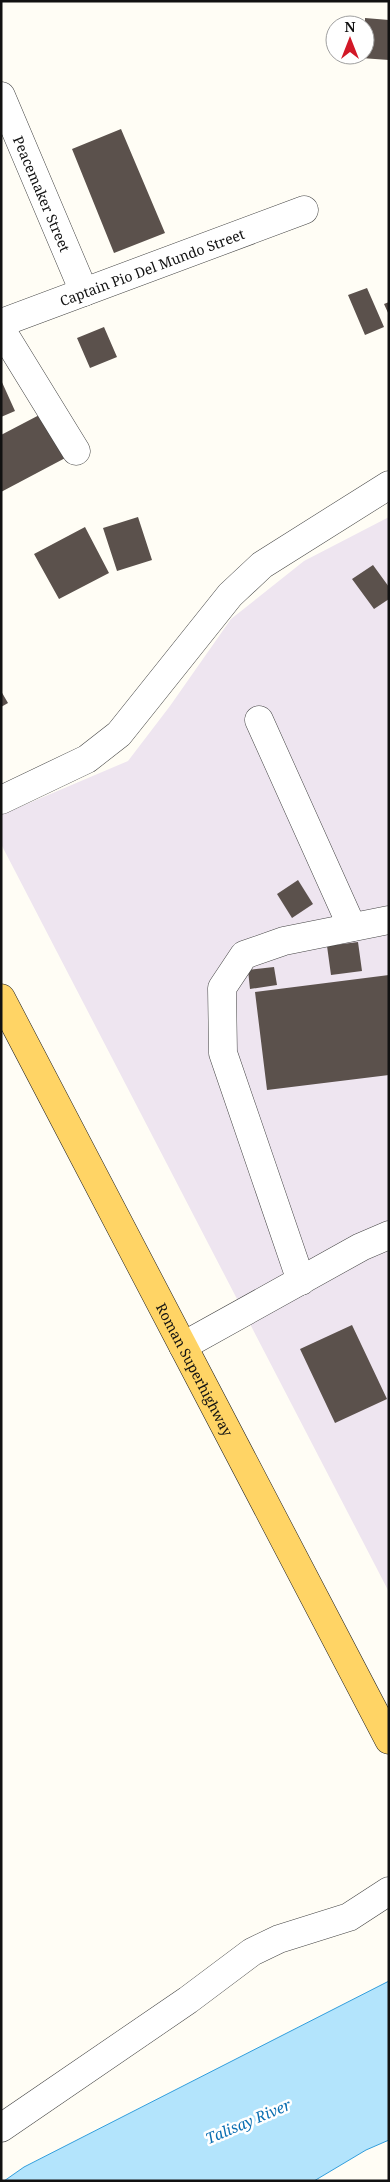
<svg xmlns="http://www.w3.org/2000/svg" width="390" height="2182" font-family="'Noto Serif',serif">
<rect width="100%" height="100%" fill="#fffdf5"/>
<!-- industrial -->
<path fill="#eee5f0" d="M389,517V1592L1,844V815L128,761L170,706L231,619L304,561Z"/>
<!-- water -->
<path fill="#b3e4fc" stroke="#329edc" d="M389,1981V2140L366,2150L314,2181H4L24,2167Z"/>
<!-- building -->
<path fill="#5b514c" d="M365,18L389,20V60L361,58V55H365Z
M121,129L165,233L114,253L72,149Z
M367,288L384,327L365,335L348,295Z
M389,302V315L384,304Z
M104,327L117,357L90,368L77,338Z
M1,380L15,411L1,417Z
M45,412L69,456L1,492V435Z
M138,517L152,560L117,571L103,528Z
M85,527L109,573L59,599L34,554Z
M373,565L389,587V599L374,609L352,579Z
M1,691L8,703L1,707Z
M298,880L313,904L292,918L277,894Z
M358,942L362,971L331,975L327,946Z
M274,967L277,985L250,989L248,970Z
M389,975V1075L267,1090L255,992Z
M352,1325L387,1399L335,1423L300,1349Z"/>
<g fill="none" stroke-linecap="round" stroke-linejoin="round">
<!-- minor casing -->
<g stroke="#444" stroke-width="29">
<g id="minor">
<path id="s1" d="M1,96L84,292"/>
<path id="s2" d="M1,323L304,210"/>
<path d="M1,329L76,451"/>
<path d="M259,720L352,927"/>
<path d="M1,800L87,759L119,734L230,595L262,565L389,485"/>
<path d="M301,1281L223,1053L222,988L244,955L284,941L389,920"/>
<path d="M183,1346L361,1247L389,1235"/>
<path d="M1,2128L188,2000L252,1952L279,1939L349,1917L389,1891"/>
</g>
</g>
<!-- major casing -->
<g stroke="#222" stroke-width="29">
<g id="major">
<path id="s3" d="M1,998L389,1740"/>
</g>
</g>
<!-- minor -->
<use href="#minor" stroke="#fff" stroke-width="28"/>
<!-- major -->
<use href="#major" stroke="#ffd465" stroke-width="28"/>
</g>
<g text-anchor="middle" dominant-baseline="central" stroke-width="5" stroke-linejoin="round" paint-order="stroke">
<!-- street labels -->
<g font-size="14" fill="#111" stroke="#fff">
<text stroke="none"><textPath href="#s1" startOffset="106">Peacemaker Street</textPath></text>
<text stroke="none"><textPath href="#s2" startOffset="161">Captain Pio Del Mundo Street</textPath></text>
<text stroke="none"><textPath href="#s3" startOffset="419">Roman Superhighway</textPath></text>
</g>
<!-- water labels -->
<g font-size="15" font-style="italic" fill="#0b6fb2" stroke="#fff">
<text transform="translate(248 2121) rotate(-23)">Talisay River</text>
</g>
</g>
<!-- border -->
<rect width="390" height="2182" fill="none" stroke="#111111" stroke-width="5"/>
<!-- north arrow -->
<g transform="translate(350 40)"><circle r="24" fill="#ffffff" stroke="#a0a0a0"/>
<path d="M0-4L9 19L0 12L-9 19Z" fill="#d21827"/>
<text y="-8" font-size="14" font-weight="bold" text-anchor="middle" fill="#111111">N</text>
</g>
</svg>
